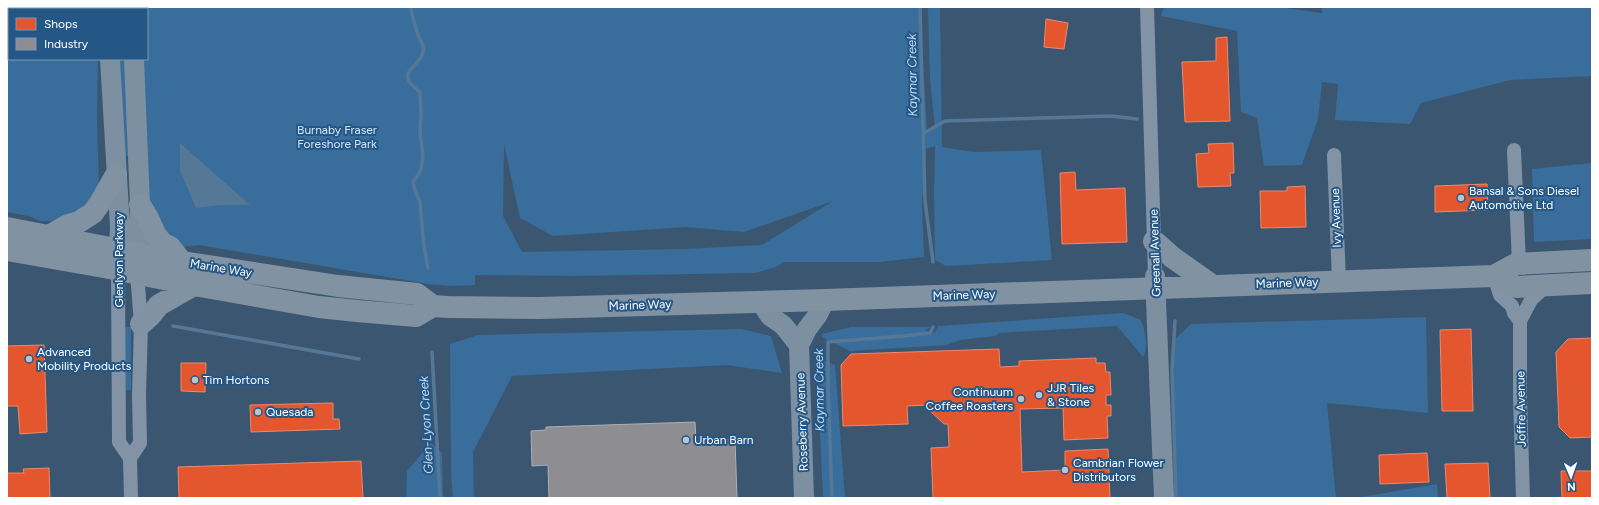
<svg xmlns="http://www.w3.org/2000/svg" width="1599" height="505" font-family="Figtree,sans-serif">
<rect width="100%" height="100%" fill="#3b5670"/>
<!-- green -->
<path fill="#396d9b" fill-rule="evenodd" d="M7,7H99V9H9V59H98L97,122L99,184L92,204L60,221H39L32,217L7,212Z
M139,7H920L927,131L935,128L930,79L928,7H940L942,147L973,152L1041,150L1052,260L946,266L935,260L934,191L935,146L926,149L922,203L924,257L879,262H784L776,267L755,273L573,276L475,275V285L452,286L428,284L199,245L183,247L165,237L148,197L142,59H147V9H139ZM504,144L520,218L553,236L686,227L744,232L833,201L762,245L684,249L522,252L503,216Z
M1164,7H1278L1322,13V7H1592V76L1510,80L1421,103L1410,124L1335,120L1338,84L1322,82L1318,119L1302,165L1264,166L1257,118L1241,112L1237,31L1161,16Z
M120,59H129L133,156H124Z
M1592,163V239L1534,242L1532,169Z
M1123,313L1141,320C1145,331 1149,346 1143,357L1117,326L999,333L995,336L960,340L947,345L850,351L822,337V334L851,327H930L925,331L929,335L935,332L938,326Z
M1426,317L1428,413L1327,403L1336,498H1174L1173,341L1191,324Z
M124,327H131V390H126Z
M741,329L771,336L782,373L727,365L512,376L473,452L474,498H453L451,476L450,344L478,335Z
M824,361L835,365L845,498H823L817,370Z
M431,443L442,453L443,498H406L407,471Z
M1437,484L1438,498H1356Z"/>
<!-- water -->
<path fill="#567897" d="M180,143L250,205H221L196,208L180,170Z"/>
<!-- shops -->
<path fill="#e4572e" stroke="#ec896d" d="M1046,19L1068,23L1064,49L1044,47Z
M1227,37L1230,121L1185,122L1182,62L1216,61V38Z
M1233,143L1234,173H1230L1231,186L1198,187L1196,154L1209,153L1208,144Z
M1075,172L1076,190L1125,188L1127,242L1062,244L1060,173Z
M1487,184L1488,210L1435,212V186Z
M1305,186L1306,227L1261,228L1260,191H1287V187Z
M1471,329L1473,411H1442L1440,330Z
M1592,338V437L1570,438L1559,427L1556,352L1568,339Z
M44,345L47,432L20,434L18,406H7V346Z
M999,349L1000,367L1019,366V361L1096,358V363H1105L1106,372H1110L1111,395H1106V405H1111V416H1107L1108,438L1064,440L1063,408L1020,409L1022,472L1065,470V451L1108,449L1110,498H933L931,448L949,447L948,424H944L928,409V405L907,406L908,424L843,426L841,365L851,354Z
M181,363H206L205,392L181,391Z
M333,403V419H339L340,429L251,432L250,405Z
M1427,453L1429,482L1380,484L1379,455Z
M361,461L363,498H179L178,467Z
M1488,463L1490,498H1447L1445,464Z
M49,468L50,498H7V473H24L23,469Z
M1561,471H1592V498H1562Z"/>
<!-- industry -->
<path fill="#8d8d92" stroke="#afafb3" d="M695,422L696,441L735,439L737,498H549L548,465L532,466L531,431L546,430V427Z"/>
<g fill="none" stroke-linecap="round" stroke-linejoin="round">
<!-- stream -->
<path stroke="#567897" stroke-width="3.5" d="M411,7C411,12 417,33 419,37C420,40 422,43 423,46C427,62 402,68 409,81C411,85 416,89 420,92L421,113L420,133L423,156L421,170L413,182L415,191L420,202L424,247L428,268
M920,7L925,201L933,262
M924,133L945,121L1111,116L1137,119
M1175,321L1172,371L1176,498
M173,326L359,359
M432,352L440,498
M832,498L828,385V342L903,336L930,333L933,327"/>
<!-- street -->
<path stroke="#8293a5" stroke-width="14" d="M1147,7L1155,276
M1514,150L1519,264
M1334,155L1339,281
M118,270L119,442L130,458
M1494,276L1500,295L1512,306L1514,313L1520,321
M131,498L130,458L140,443L139,395L141,324L137,273
M1523,498L1520,398V321L1531,300L1547,285"/>
<!-- secondary -->
<path stroke="#7c90a1" stroke-width="20" d="M108,7V9
M132,7V9
M110,59L120,227L118,266
M134,59L140,205L138,269
M1155,276L1164,498
M760,301L770,316L783,325L799,345
M804,498L799,345L807,329L817,316L825,300"/>
<!-- primary -->
<path stroke="#8192a3" stroke-width="22" d="M140,205L148,218L155,234L162,243L170,247L182,262
M7,228L182,262L338,286L417,294L433,306L448,307L539,308L825,300L1494,276L1516,264L1592,260
M49,236L68,225L79,222L93,213L100,203L116,175
M1154,241L1172,257L1213,286
M7,250L104,267L194,285L319,307L357,311L416,316L433,306
M1494,276L1516,287L1592,283
M141,324L150,316L159,305L194,285"/>
</g>
<!-- markers -->
<g fill="#bac4cd" stroke="#255786" stroke-width="1.5">
<circle cx="1461" cy="198" r="4"/>
<circle cx="29" cy="359" r="4"/>
<circle cx="195" cy="380" r="4"/>
<circle cx="1039" cy="395" r="4"/>
<circle cx="1021" cy="399" r="4"/>
<circle cx="258" cy="412" r="4"/>
<circle cx="686" cy="440" r="4"/>
<circle cx="1065" cy="470" r="4"/>
</g>
<g text-anchor="middle" dominant-baseline="central" stroke-width="4" stroke-linejoin="round" paint-order="stroke">
<!-- park labels -->
<g font-size="12" fill="#d3e6f7" stroke="#255786">
<text x="337" y="130">Burnaby Fraser<tspan x="337" dy="14">Foreshore Park</tspan></text>
</g>
<!-- poi labels -->
<g font-size="12" fill="#fff" stroke="#255786" text-anchor="start">
<text x="1469" y="191">Bansal &amp; Sons Diesel<tspan x="1469" dy="14">Automotive Ltd</tspan></text>
<text x="37" y="352">Advanced<tspan x="37" dy="14">Mobility Products</tspan></text>
<text x="203" y="380">Tim Hortons</text>
<text x="1047" y="388">JJR Tiles<tspan x="1047" dy="14">&amp; Stone</tspan></text>
<text x="1013" y="392" text-anchor="end">Continuum<tspan x="1013" dy="14">Coffee Roasters</tspan></text>
<text x="266" y="412">Quesada</text>
<text x="694" y="440">Urban Barn</text>
<text x="1073" y="463">Cambrian Flower<tspan x="1073" dy="14">Distributors</tspan></text>
</g>
<!-- street labels -->
<g font-size="12" fill="#fff" stroke="#255786">
<text transform="translate(1336 218) rotate(-92)">Ivy Avenue</text>
<text transform="translate(1155 253) rotate(-92)">Greenall Avenue</text>
<text transform="translate(119 260) rotate(-90)">Glenlyon Parkway</text>
<text transform="translate(221 268) rotate(9)">Marine Way</text>
<text transform="translate(1287 283) rotate(-2)">Marine Way</text>
<text transform="translate(964 295) rotate(-2)">Marine Way</text>
<text transform="translate(640 305) rotate(-2)">Marine Way</text>
<text transform="translate(1521 409) rotate(-91)">Joffre Avenue</text>
<text transform="translate(802 422) rotate(-92)">Roseberry Avenue</text>
</g>
<!-- water labels -->
<g font-size="13" font-style="italic" fill="#bbd7f0" stroke="#255786">
<text transform="translate(912 75) rotate(-91)">Kaymar Creek</text>
<text transform="translate(819 390) rotate(-91)">Kaymar Creek</text>
<text transform="translate(426 425) rotate(-93)">Glen-Lyon Creek</text>
</g>
</g>
<!-- border -->
<rect width="1599" height="505" fill="none" stroke="#ffffff" stroke-width="16"/>
<!-- legend -->
<rect x="8" y="8" width="140" height="52" fill="#255786" stroke="#7c9ab6"/>
<rect x="16" y="18" width="20" height="12" fill="#e4572e" stroke="#7c9ab6"/>
<text x="44" y="28" font-size="12" fill="#ffffff">Shops</text>
<rect x="16" y="38" width="20" height="12" fill="#8d8d92" stroke="#7c9ab6"/>
<text x="44" y="48" font-size="12" fill="#ffffff">Industry</text>
<!-- north arrow -->
<g transform="translate(1571 477) rotate(178)" stroke="#255786" stroke-width="3" paint-order="stroke">
<path d="M0-3L7 15L0 10L-7 15Z" fill="#ffffff"/>
<text y="-6" font-size="11" font-weight="bold" text-anchor="middle" fill="#ffffff">N</text>
</g>
</svg>
